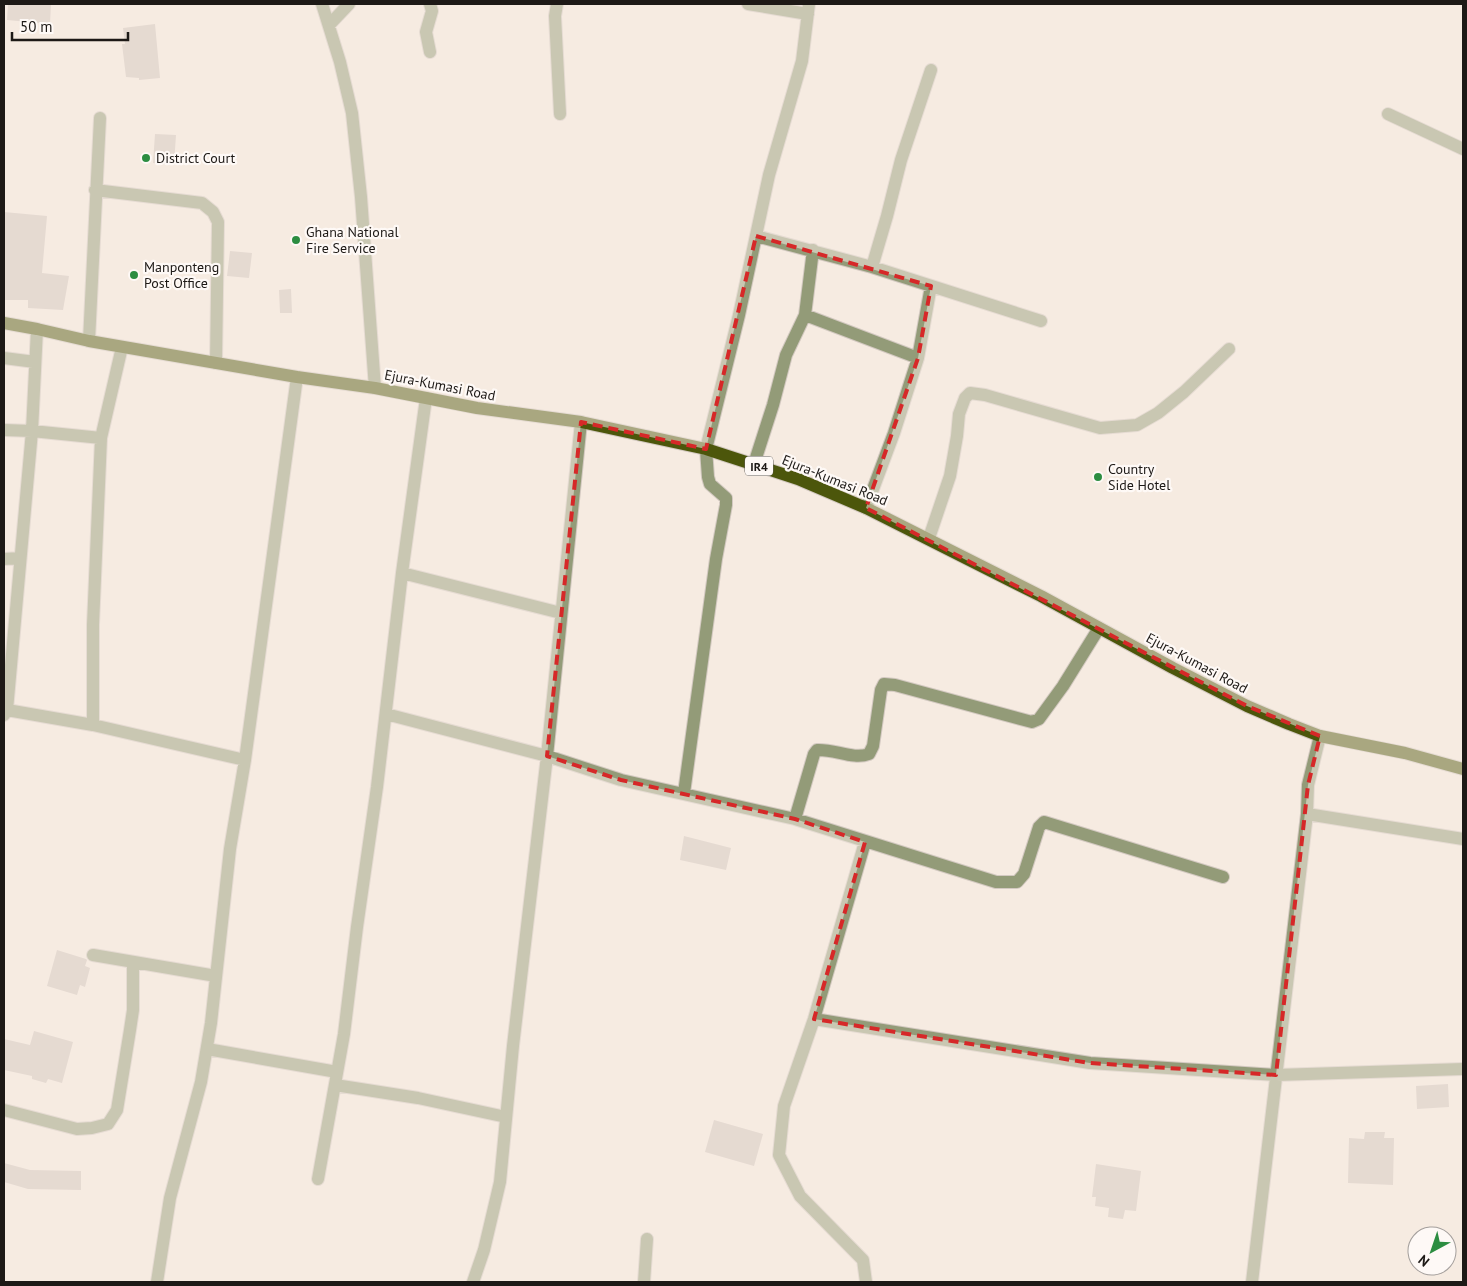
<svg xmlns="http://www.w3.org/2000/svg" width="1467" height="1286" font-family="'PT Sans',sans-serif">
<rect width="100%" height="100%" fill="#f6ebe1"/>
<!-- building -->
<path fill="#d1c5bd" d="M8,4H51L50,24L7,20Z
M155,24L160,78L139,80V78L126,77L122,44H125L123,28Z
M155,134L176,135L174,165L153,163Z
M4,212L47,216L42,273L69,276L63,310L28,308V300H4Z
M230,251L252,253L249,278L227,276Z
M291,289L292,313H280L279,290Z
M684,836L731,848L726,870L680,860Z
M57,950L86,959L87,960L85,966L90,968L85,987L80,985L77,995L47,986Z
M34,1031L73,1042L62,1083L48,1079L46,1083L32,1079V1076L4,1070V1039L30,1045Z
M1448,1084L1449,1107L1417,1109L1416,1086Z
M714,1120L763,1134L754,1166L705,1152Z
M1365,1132H1385L1384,1138H1394L1393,1185L1348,1183L1349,1138L1364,1139Z
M4,1163L30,1170L81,1171V1190L28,1189L4,1182Z
M1096,1164L1141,1171L1136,1211L1125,1210L1123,1219L1108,1217L1109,1208L1095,1206L1096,1197H1092Z"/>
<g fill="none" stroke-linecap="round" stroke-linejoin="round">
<!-- minor casing -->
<g stroke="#d3c9c1" stroke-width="14">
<path id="minor" d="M322,4L340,62L352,113L361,197L375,388
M557,4L555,16L560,114
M748,4L808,14
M329,25L349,4
M430,52L426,32L432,11L430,4
M1388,114L1463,149
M95,190L202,203L213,212L218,222L216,363
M756,236L872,267L1041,321
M872,267L887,216L901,160L931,70
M805,315L918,358
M89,341L100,118
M4,358L35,362
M4,430L32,431L101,438
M754,464L773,405L786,355L805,315L813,250
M866,508L894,433L918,358L931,286
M929,538L950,476L957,436L959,414L965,398L970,393L985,395L1100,428L1137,425L1158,413L1184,392L1229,349
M4,559L20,558
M402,573L561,613
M7,710L93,725L245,760
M386,714L547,756L621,780L795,819L996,882H1017L1024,874L1039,827L1044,822L1223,877
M4,715L7,710L32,431L37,329
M93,725V625L101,438L122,347
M684,793L716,559L726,505V498L710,484L708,477L706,449L739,315L769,175L802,61L809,4
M1307,814L1463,839
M795,819L814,754L817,750C835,749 853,760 869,754L873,746L881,690L884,684L895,685L1032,722L1039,719L1063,686L1099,628
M865,842L814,1019L784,1106L779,1155L800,1196L863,1260L866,1282
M93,955L216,976
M814,1019L1090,1063L1276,1075L1463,1069
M207,1049L337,1072
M335,1085L418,1098L506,1117
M4,1110L77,1129L92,1128L108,1124L117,1110L130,1030L133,1010V962
M318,1179L344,1034L357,927L377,787L402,573L426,398
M157,1282L170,1198L201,1082L211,1023L230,849L245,760L297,377
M473,1282L484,1250L500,1182L513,1046L547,756L581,422
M644,1282L647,1239
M1252,1282L1307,814L1308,785L1320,736"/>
</g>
<!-- major casing -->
<g stroke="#d3c9c1" stroke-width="14">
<path id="major" d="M4,323L37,329L89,341L297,377L375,388L477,408L581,422L706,449L798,479L866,508L1041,596L1173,668L1247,706L1289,724L1320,736L1405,753L1463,769"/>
</g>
<!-- minor -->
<use href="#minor" stroke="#939b78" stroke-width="12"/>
<!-- major -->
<use href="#major" stroke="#4c560b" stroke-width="12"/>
</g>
<!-- marked area -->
<path d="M0 0H1467V1286H0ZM756,236L931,286L918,358L866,508L1247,706L1320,736L1308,785L1276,1075L1090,1063L814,1019L865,842L795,819L621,780L547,756L581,422L706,449Z" fill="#f6ebe1" fill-opacity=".55" fill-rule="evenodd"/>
<path fill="none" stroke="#d62828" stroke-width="4" stroke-dasharray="10 6" stroke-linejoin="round" d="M756,236L931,286L918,358L866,508L1247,706L1320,736L1308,785L1276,1075L1090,1063L814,1019L865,842L795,819L621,780L547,756L581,422L706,449Z"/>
<!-- markers -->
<g fill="#2c8d41" stroke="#fef9f6" stroke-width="2">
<circle cx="146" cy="158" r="5"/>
<circle cx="296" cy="240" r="5"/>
<circle cx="134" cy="275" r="5"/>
<circle cx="1098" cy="477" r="5"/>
</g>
<g text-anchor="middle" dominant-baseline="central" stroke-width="4.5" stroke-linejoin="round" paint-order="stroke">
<!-- shield labels -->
<rect fill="#fef9f6" stroke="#605c59" stroke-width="1" x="745" y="456.5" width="28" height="19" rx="4"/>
<g font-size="12" font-weight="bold" fill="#1d1916">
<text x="759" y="466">IR4</text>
</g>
<!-- poi labels -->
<g font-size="14" fill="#1d1916" stroke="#fef9f6" text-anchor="start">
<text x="156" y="158">District Court</text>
<text x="306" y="232">Ghana National<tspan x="306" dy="16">Fire Service</tspan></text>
<text x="144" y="267">Manponteng<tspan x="144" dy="16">Post Office</tspan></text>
<text x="1108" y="469">Country<tspan x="1108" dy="16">Side Hotel</tspan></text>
</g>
<!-- street labels -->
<g font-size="14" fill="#1d1916" stroke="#fef9f6">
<text transform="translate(440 385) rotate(11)">Ejura-Kumasi Road</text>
<text transform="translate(835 480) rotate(22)">Ejura-Kumasi Road</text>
<text transform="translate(1197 663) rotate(28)">Ejura-Kumasi Road</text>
</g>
</g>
<!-- border -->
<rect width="1467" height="1286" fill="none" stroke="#1d1916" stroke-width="10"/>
<!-- north arrow -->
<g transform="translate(1432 1251) rotate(220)"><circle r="24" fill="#fef9f6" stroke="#a49f9c"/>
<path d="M0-4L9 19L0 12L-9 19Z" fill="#2c8d41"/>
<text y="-8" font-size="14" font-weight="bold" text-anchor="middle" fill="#1d1916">N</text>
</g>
<!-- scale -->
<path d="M12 32v8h116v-8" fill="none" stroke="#1d1916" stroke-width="2.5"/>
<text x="20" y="32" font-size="15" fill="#1d1916" stroke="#fef9f6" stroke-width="4" paint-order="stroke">50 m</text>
</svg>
